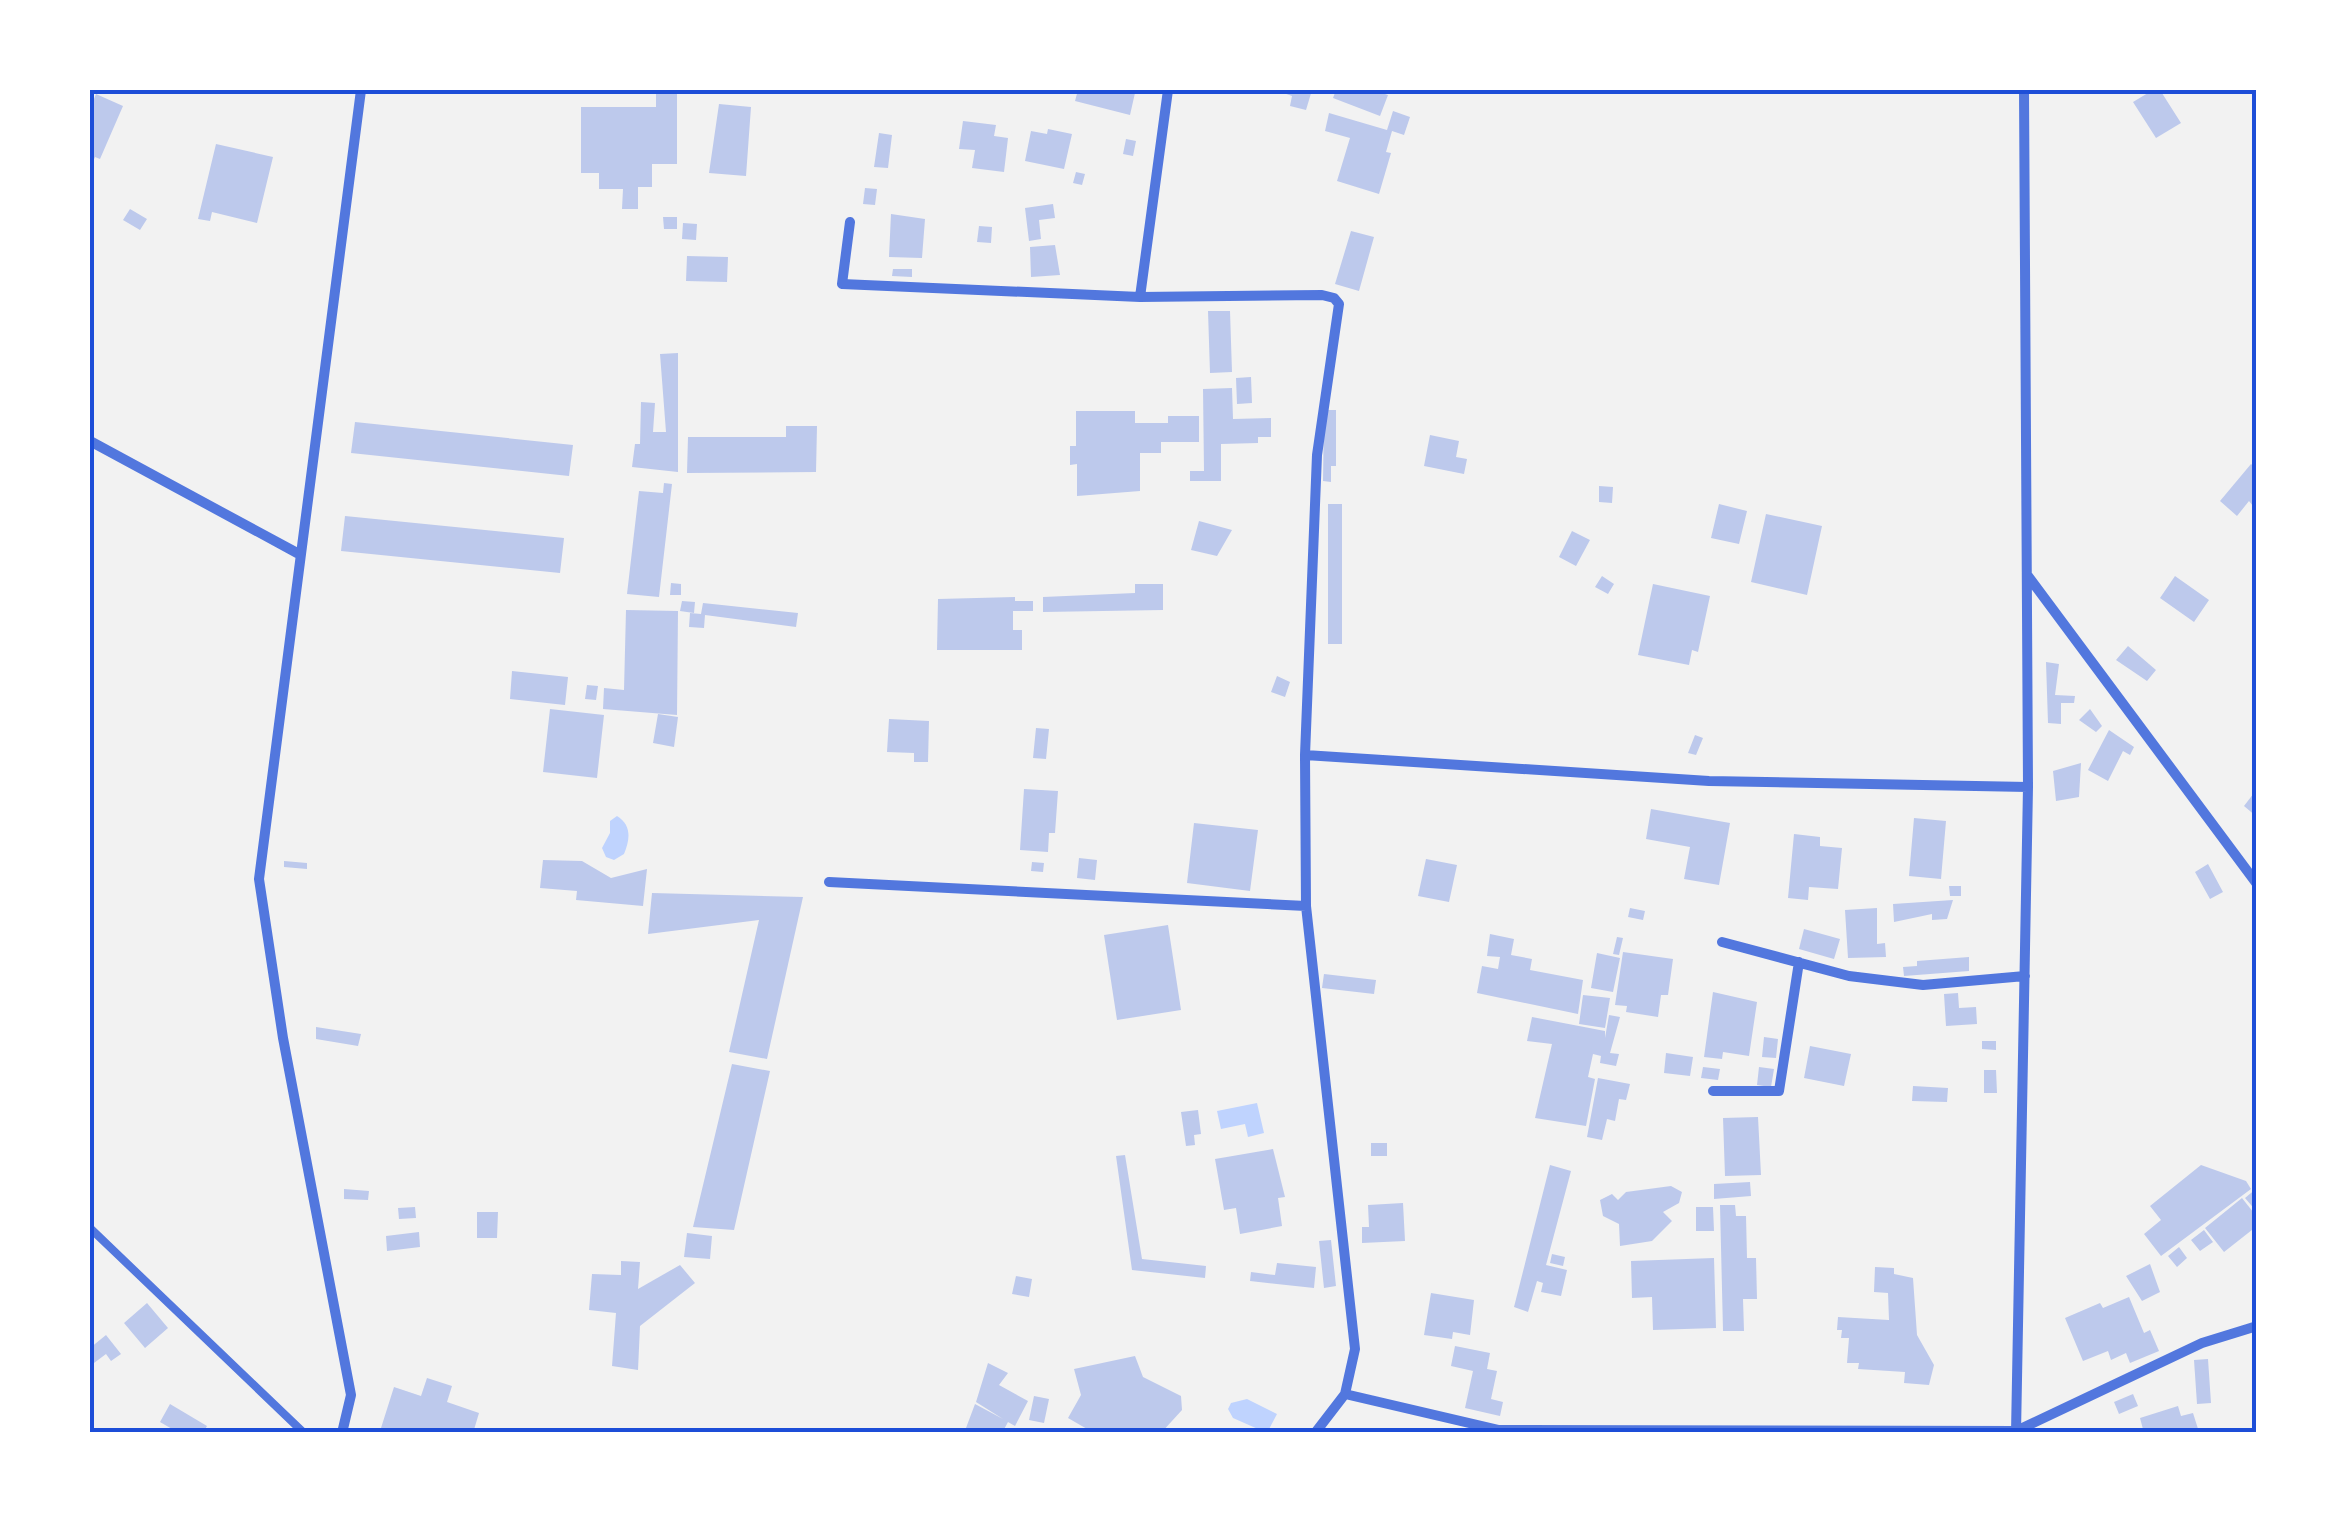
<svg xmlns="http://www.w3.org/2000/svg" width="2347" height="1523" font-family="'Times New Roman',serif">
<rect width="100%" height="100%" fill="#f2f2f2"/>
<!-- water -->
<path fill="#bfd3fe" d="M617,816C632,825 630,840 624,854L614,860L606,857L602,848L610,833V821Z
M1257,1103L1264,1133L1248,1137L1245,1124L1221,1129L1217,1111Z
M1247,1399L1277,1414L1267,1433L1233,1418L1228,1409L1231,1403Z"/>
<!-- building -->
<path fill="#bdc9ec" d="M656,90H677V164H652V187H638V209H622L623,189H599V173H581V107H656Z
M1078,90L1135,93L1130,115L1075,101Z
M1275,90H1312L1306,110L1290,106L1292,96Z
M1336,90H1373L1388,95L1380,116L1333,98Z
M2153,90H2160L2181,123L2156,138L2133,102Z
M96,94L123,106L100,159L95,157L90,168V109Z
M719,104L751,107L746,176L709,173Z
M1393,111L1410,117L1404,135L1392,131L1386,152L1391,153L1379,194L1337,181L1350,138L1325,131L1329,113L1387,130Z
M963,121L996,125L994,136L1008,138L1004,172L972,168L975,150L959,149Z
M1048,129L1072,134L1064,169L1025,161L1031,131L1047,134Z
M879,133L892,135L888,168L874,167Z
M1126,139L1136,141L1133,156L1123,154Z
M216,144L273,157L257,223L212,212L210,221L198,219Z
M1076,172L1085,174L1082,185L1073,183Z
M865,188L877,189L875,205L863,204Z
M1053,204L1055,218L1039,220L1041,239L1029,241L1025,208Z
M130,209L147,219L140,230L123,220Z
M891,214L925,219L922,258L889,257Z
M663,217H677V229H664Z
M683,223L697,224L696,240L682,239Z
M979,226L992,227L991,243L977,242Z
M1351,231L1374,237L1359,291L1335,284Z
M1055,245L1060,275L1031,277L1030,247Z
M687,256L728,257L727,282L686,281Z
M893,269H912V277L892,276Z
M1208,311H1230L1232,372L1210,373Z
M678,353V472L632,467L635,444H640L641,402L655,403L653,432H666L660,354Z
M1251,377L1252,403L1237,404L1236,378Z
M1232,388L1233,419L1271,418V437H1258V443L1221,444V481H1190V471H1204L1203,389Z
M1324,410H1336V466H1331V482L1323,481Z
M1076,411H1135V423H1168V416H1199V442H1161V453H1140V491L1077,496V464L1070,465V446H1076Z
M355,422L573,445L569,476L351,453Z
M786,426H817L816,472L687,473L688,437H786Z
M1430,435L1459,441L1456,457L1467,459L1464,474L1424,466Z
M2251,464L2257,469V511L2249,501L2237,516L2220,501Z
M664,483L672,484L659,597L627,594L639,491L663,493Z
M1599,486L1613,487L1612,503L1599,502Z
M1328,504H1342V644H1328Z
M1719,504L1747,511L1739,544L1711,538Z
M1766,514L1822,526L1807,595L1751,582Z
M345,516L564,538L560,573L341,551Z
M1199,521L1232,530L1217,556L1191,550Z
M1572,531L1590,540L1576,566L1559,557Z
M1602,576L1614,584L1608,594L1595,587Z
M2175,576L2209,600L2194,622L2160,598Z
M671,583L681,584V595H670Z
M1135,584H1163V610L1043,612V597L1135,593Z
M1653,584L1710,596L1698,652L1692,650L1689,665L1638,655Z
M1015,597V601H1033V611H1013V630H1022V650H937L938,599Z
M682,601L695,602L694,613L680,611Z
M703,603L798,613L796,627L705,615L704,628L689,627L690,613L701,614Z
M626,610L678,611L677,715L603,709L604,688L624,690Z
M2128,646L2156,670L2147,681L2116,660Z
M2046,662L2059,664L2055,695L2075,696L2074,703H2061V724L2048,723Z
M512,671L568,677L565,705L510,699Z
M1277,676L1290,682L1285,697L1271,692Z
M587,685L598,686L596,700L585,699Z
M550,709L604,715L597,778L543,772Z
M2090,709L2102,726L2096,732L2079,720Z
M658,714L678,717L674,747L653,743Z
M889,719L929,721L928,762H914V753L887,752Z
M1036,728L1049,729L1046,759L1033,758Z
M2109,730L2134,747L2130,755L2123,751L2108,781L2088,770Z
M1695,735L1703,738L1696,755L1688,753Z
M2081,763L2079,797L2056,801L2053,771Z
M1024,789L1058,791L1055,833H1049L1048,852L1020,850Z
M2257,789V817L2244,806Z
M1651,809L1730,823L1719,885L1684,879L1690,847L1646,839Z
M1914,818L1946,821L1941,879L1909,876Z
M1194,823L1258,830L1250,891L1187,883Z
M1794,834L1820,837V846L1842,848L1838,889L1809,887L1808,900L1788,898Z
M1079,858L1097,860L1095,880L1077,878Z
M1426,859L1457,865L1449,902L1418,896Z
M543,860L582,861L611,878L647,869L643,906L576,900L577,891L540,888Z
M284,861L307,863V869L284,867Z
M1032,862L1044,863L1043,872L1031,871Z
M2208,864L2223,892L2210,899L2195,872Z
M1949,886H1961V896H1950Z
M652,893L803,897L767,1059L729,1052L759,920L648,934Z
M1953,900L1947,919L1932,920V914L1894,922L1893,904Z
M1630,908L1645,911L1643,920L1628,917Z
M1877,908V944L1885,943L1886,957L1848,958L1845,910Z
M1168,925L1181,1010L1117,1020L1104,935Z
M1804,929L1840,939L1834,959L1799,949Z
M1490,934L1514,939L1511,955L1532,959L1530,970L1583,980L1578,1014L1477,993L1482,966L1498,969L1500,957L1487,956Z
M1617,937L1623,938L1619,955L1613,954Z
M1623,952L1673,959L1668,995H1661L1658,1017L1626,1012L1627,1006L1615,1005Z
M1597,953L1620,958L1613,992L1591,988Z
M1969,957V971L1904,976L1903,967L1917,966V961Z
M1324,974L1376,980L1374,994L1322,988Z
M1713,992L1757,1002L1749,1056L1723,1052L1722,1059L1704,1057Z
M1958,993L1959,1008L1976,1007L1977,1024L1946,1026L1944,994Z
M1583,995L1610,998L1605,1028L1579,1024Z
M1609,1015L1620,1017L1610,1053L1619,1054L1616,1066L1600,1063L1601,1056L1593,1054L1588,1077L1595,1079L1586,1126L1535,1118L1552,1044L1527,1041L1532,1017L1605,1031V1038Z
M316,1027L361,1034L358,1046L316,1039Z
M1764,1037L1778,1039L1776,1058L1762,1057Z
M1982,1041H1996V1050L1982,1049Z
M1810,1046L1851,1054L1844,1086L1804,1078Z
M1666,1053L1693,1057L1690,1076L1664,1073Z
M732,1064L770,1071L734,1230L693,1227Z
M1703,1067L1720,1069L1718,1080L1701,1078Z
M1759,1067L1774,1069L1771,1087L1757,1085Z
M1984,1070H1996L1997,1093H1984Z
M1598,1078L1630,1084L1626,1100L1619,1099L1615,1121L1607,1119L1602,1140L1587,1137Z
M1913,1086L1948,1088L1947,1102L1912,1101Z
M1198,1110L1201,1134L1194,1135L1195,1145L1186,1146L1181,1112Z
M1758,1117L1761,1175L1725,1176L1723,1118Z
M1371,1143H1387V1156H1371Z
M1273,1149L1285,1197L1278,1198L1282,1226L1240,1234L1236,1208L1224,1210L1215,1159Z
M1125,1155L1142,1259L1206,1266L1205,1278L1132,1270L1116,1156Z
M1550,1165L1571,1171L1546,1265L1567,1270L1561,1296L1541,1292L1543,1283L1537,1281L1528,1312L1514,1307Z
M2201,1165L2246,1181L2251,1189L2161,1256L2144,1234L2161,1220L2150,1206Z
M1750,1182L1751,1196L1714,1199V1184Z
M1671,1186L1682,1192L1679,1203L1663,1212L1672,1221L1652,1241L1620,1246L1619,1224L1603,1216L1600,1200L1612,1194L1618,1200L1626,1192Z
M2257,1188V1212L2245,1198Z
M344,1189L369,1191L368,1200L344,1199Z
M2242,1198L2257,1217V1226L2224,1252L2205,1228Z
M1403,1203L1405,1241L1362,1243V1227H1369L1368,1205Z
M1720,1205H1735L1736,1216H1746L1747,1258H1756L1757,1299H1743L1744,1331H1723Z
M415,1207L416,1218L399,1219L398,1208Z
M1696,1207H1713L1714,1231H1696Z
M477,1212H498L497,1238H477Z
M2204,1230L2213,1242L2200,1251L2191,1240Z
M419,1232L420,1247L387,1251L386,1236Z
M687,1233L712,1236L710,1259L684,1257Z
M1331,1240L1336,1286L1324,1288L1319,1241Z
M2179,1247L2187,1258L2177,1267L2168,1256Z
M1552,1254L1565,1257L1563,1266L1550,1263Z
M1714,1258L1716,1328L1653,1330L1652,1297L1632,1298L1631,1261Z
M621,1261L640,1262L638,1289L680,1265L695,1283L640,1326L638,1370L612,1366L616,1313L589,1310L592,1274L621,1275Z
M1277,1263L1316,1267L1314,1288L1250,1281L1251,1272L1275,1275Z
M2150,1264L2160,1292L2142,1301L2126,1276Z
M1875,1267L1894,1268V1274L1913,1278L1917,1335L1934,1365L1929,1385L1904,1383L1905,1372L1858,1369L1859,1363H1847L1849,1338H1841L1842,1330H1837L1838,1317L1889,1320L1888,1293L1874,1292Z
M1016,1276L1032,1279L1029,1297L1012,1294Z
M1431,1293L1474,1300L1470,1335L1453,1332L1452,1339L1424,1335Z
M2129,1297L2144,1333L2150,1330L2159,1351L2130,1363L2126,1353L2111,1360L2108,1351L2083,1361L2065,1318L2100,1303L2103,1308Z
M147,1303L168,1328L145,1348L124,1323Z
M106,1335L121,1354L111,1361L106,1354L90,1366V1348Z
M1455,1346L1490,1353L1487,1369L1497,1371L1491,1399L1503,1402L1500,1416L1465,1408L1473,1371L1451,1366Z
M1135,1356L1143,1377L1181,1396L1182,1410L1161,1433H1094L1068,1418L1081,1395L1074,1369Z
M2208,1359L2211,1403L2197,1404L2194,1360Z
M988,1363L1008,1373L999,1385L1028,1401L1015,1426L1008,1422L1002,1433H974L966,1428L975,1404L1003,1419L976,1402Z
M427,1378L452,1386L447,1402L479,1413L473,1433H397L381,1428L394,1387L421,1396Z
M2133,1394L2138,1406L2119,1414L2114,1402Z
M1034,1396L1049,1399L1044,1423L1029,1420Z
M170,1404L207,1426L203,1433H179L160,1422Z
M2178,1406L2181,1416L2193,1413L2199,1432L2144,1433L2140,1418Z"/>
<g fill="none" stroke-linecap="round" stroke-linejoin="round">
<!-- service -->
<path stroke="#5277de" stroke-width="8" d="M90,1228L304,1433"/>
<!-- minor -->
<path stroke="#5277de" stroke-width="10" d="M850,222L842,284L1140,297L1322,295L1334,298L1339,304L1317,455L1305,755L1306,906L1355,1349L1345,1394L1315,1433
M1140,297L1168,90
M90,441L299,554
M2028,576L2257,884
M1305,755L1709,781L2028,787
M829,882L1306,906
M1722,942L1849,976L1923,985L2025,976
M1713,1091H1779L1799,962
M1345,1394L1499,1430L2016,1431L2202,1343L2257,1326
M342,1433L351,1395L283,1038L259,879L361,90
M2016,1433L2028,787L2024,90"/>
</g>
<!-- border -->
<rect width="2347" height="1523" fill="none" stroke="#ffffff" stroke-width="185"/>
<rect x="92" y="92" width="2162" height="1338" fill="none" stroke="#1d4ed8" stroke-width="4"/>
</svg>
